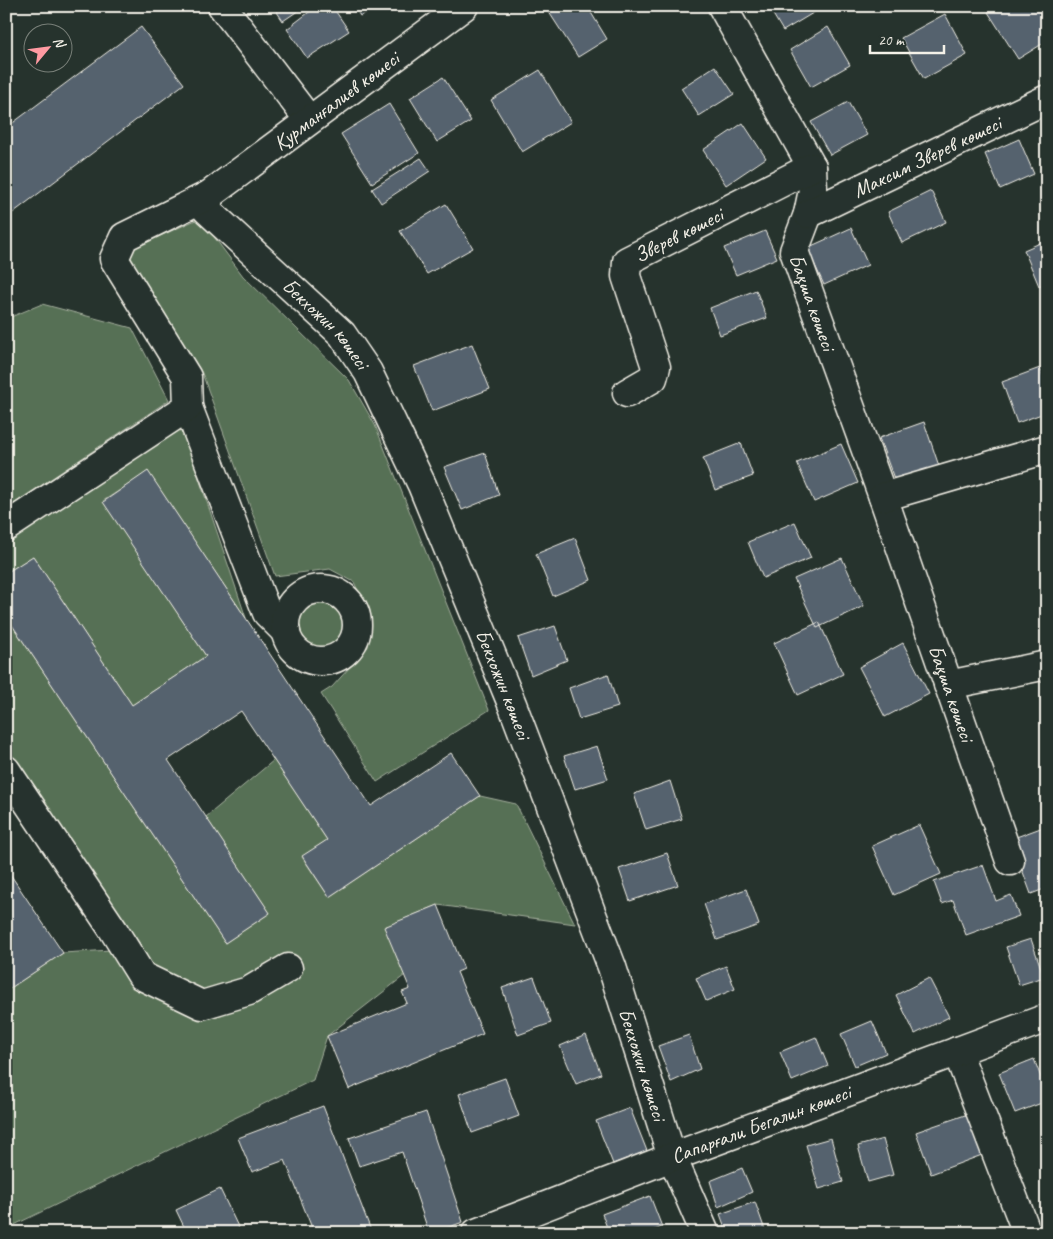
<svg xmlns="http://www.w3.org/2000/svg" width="1053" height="1239" font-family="Caveat,sans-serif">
<rect width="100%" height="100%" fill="#26332d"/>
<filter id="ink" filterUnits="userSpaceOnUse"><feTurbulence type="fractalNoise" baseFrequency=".02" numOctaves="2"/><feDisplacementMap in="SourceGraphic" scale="10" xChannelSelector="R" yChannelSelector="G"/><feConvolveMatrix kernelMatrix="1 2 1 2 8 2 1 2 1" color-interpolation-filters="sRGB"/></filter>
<g filter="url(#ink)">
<!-- green -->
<path fill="#566f54" stroke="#a5b09e" d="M200,218L243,276L349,380L375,425L489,710L377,782L321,694L332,687L368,647V612L354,582L330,569L275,576L202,373L128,259L136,247Z
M42,304L132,328L169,400L6,509V319Z
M180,422L246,618L148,472L103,501L206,656L132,705L33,556L6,573V537Z
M295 626a25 25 0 1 1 50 0a25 25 0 1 1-50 0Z
M6,616L225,943L270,913L206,817L274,760L327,840L302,857L329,897L480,796L516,804L575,924L438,905L385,927L405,975L327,1036L313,1080L6,1229V991L63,953L143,948L6,746Z"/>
<!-- building -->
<path fill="#54626e" stroke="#f4f1e8" d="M273,6H305L283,21Z
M317,6H332L349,31L307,58L287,29Z
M354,6H378L360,16Z
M545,6H587L607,39L578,57Z
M768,6H823V7L783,31Z
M997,6H1037L1047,22V41L1018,59L988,12Z
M945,14L967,55L924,79L901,38Z
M141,27L184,84L6,218V128Z
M828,27L850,65L811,87L790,50Z
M715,66L734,94L699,116L681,88Z
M540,70L571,122L522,152L491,100Z
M443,77L471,121L437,142L410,98Z
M848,102L867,135L830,155L811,122Z
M389,104L419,153L372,183L341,134Z
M743,123L766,158L726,185L703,150Z
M1019,139L1034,174L1000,189L985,154Z
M421,158L430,171L381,203L372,189Z
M931,191L946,222L902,243L888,212Z
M446,204L473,248L427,274L400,231Z
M851,228L868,265L824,285L807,248Z
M765,231L777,258L736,275L724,248Z
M1047,240V282L1039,286L1024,250Z
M756,290L767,318L720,335L710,308Z
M472,344L490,389L432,411L414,366Z
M1040,368L1047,385V412L1017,423L1002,382Z
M924,422L940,469L896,484L879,438Z
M741,443L753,476L715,490L703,458Z
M841,444L858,483L814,502L797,463Z
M485,453L499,495L462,510L444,467Z
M148,471L371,806L451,753L480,796L329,897L302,856L327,840L241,711L168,760L270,913L225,943L6,616V573L33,556L132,705L206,656L103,502Z
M795,522L811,558L763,578L748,542Z
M575,538L591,580L553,596L536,554Z
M842,558L864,606L817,628L794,579Z
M819,622L843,674L798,695L774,643Z
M555,626L567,660L531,675L518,638Z
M903,643L929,694L885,717L859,667Z
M608,674L618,707L579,719L569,688Z
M597,746L608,779L575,789L564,756Z
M670,781L682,819L646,830L634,794Z
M919,825L941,874L894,895L872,846Z
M1046,826L1047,888L1031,894L1011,839Z
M667,853L678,885L630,901L619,869Z
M983,865L996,901L1011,895L1019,916L966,935L953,900L942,904L934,882Z
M6,868L63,953L6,991Z
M746,889L759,925L717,940L704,904Z
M438,905L464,969L457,972L483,1034L349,1089L327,1036L407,1003L402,992L410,989L384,927Z
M1031,939L1044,977L1019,985L1006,947Z
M726,966L735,989L706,1001L696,978Z
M534,977L551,1023L518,1035L502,988Z
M929,978L949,1017L915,1034L896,995Z
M872,1021L886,1053L855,1066L841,1034Z
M586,1035L601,1074L576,1084L560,1046Z
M689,1035L700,1069L671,1082L658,1046Z
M816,1037L828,1066L792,1081L780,1052Z
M1034,1059L1047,1093V1101L1015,1113L999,1073Z
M505,1078L519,1116L472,1133L459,1094Z
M323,1106L372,1233H314L285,1160L252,1172L238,1138Z
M630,1108L647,1151L613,1164L596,1121Z
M426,1112L463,1222L433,1233H429L402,1152L359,1166L349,1138Z
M968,1114L982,1155L931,1174L916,1132Z
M831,1138L843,1182L819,1189L806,1145Z
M883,1139L893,1175L868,1182L858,1146Z
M742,1168L752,1192L718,1207L710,1181Z
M220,1189L241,1233H187L176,1210Z
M650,1196L662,1227L647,1233H609L602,1214Z
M755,1202L766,1233H727L720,1214Z"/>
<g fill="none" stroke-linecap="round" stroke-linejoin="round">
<!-- minor casing -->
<g stroke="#f4f1e8" stroke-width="31">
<g id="minor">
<path d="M222,6L309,120"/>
<path id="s1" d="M722,6L812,167L813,190L808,214L794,251L883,497L1010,861"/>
<path id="s2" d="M209,195L207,210L342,334L368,372L422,485L512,704L612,967L672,1157L705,1233"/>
<path id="s3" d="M808,214L1047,99"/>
<path id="s4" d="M627,393L653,378L656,367L626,276L627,261L812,167"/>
<path d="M188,407L267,613L286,632"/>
<path d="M883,497L1047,449"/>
<path id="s5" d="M6,527L188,407L187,377L114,259L124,237L209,195L464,6"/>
<circle cx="321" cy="625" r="36"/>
<path d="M948,685L1047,665"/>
<path d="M6,770L114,931L142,976L202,1005L249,991L288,968"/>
<path d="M957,1051L1027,1233"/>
<path id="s6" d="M476,1233L672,1157L1047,1018"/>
</g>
</g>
<!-- minor -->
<use href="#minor" stroke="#26332d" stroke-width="28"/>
</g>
</g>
<g text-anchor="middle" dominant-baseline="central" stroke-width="4" stroke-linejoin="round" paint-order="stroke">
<!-- street labels -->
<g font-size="21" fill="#f4f1e8" stroke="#26332d">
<text stroke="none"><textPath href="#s5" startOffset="664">Қурманғалиев көшесі</textPath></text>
<text stroke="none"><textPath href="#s3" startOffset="132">Максим Зверев көшесі</textPath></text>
<text stroke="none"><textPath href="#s4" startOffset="210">Зверев көшесі</textPath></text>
<text stroke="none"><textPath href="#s1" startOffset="326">Бақша көшесі</textPath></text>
<text stroke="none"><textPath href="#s2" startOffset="180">Бекхожин көшесі</textPath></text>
<text stroke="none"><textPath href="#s2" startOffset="585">Бекхожин көшесі</textPath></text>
<text stroke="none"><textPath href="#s1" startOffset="741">Бақша көшесі</textPath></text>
<text stroke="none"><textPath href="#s2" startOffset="990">Бекхожин көшесі</textPath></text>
<text stroke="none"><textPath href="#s6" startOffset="305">Сапарғали Бегалин көшесі</textPath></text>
</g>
</g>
<!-- margin -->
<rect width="1053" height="1239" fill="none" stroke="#26332d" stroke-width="25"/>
<rect x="12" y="12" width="1028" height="1214" fill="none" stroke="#f4f1e8" stroke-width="2" filter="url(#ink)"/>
<!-- north arrow -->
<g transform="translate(48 48) rotate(61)"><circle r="24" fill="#26332d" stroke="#787f78"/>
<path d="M0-4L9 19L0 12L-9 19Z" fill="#ff9aa2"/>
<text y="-8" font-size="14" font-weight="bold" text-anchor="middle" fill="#f4f1e8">N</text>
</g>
<!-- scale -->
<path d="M870 45v8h74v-8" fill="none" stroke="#f4f1e8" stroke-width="2.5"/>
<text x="878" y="45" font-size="15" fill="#f4f1e8" stroke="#26332d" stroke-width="4" paint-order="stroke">20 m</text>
</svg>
